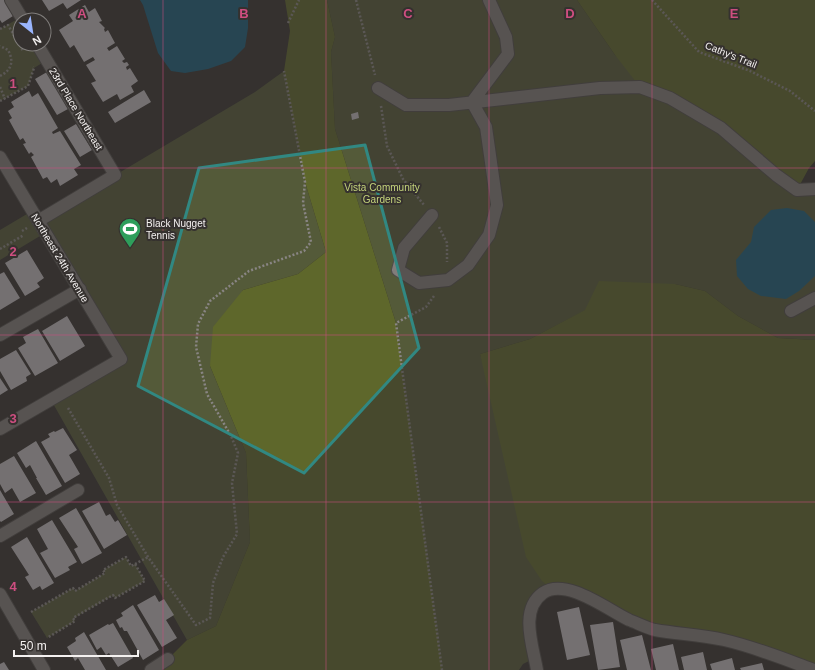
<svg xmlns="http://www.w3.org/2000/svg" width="815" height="670" font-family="Arial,sans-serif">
<rect width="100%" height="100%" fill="#35312f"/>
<!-- green -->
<path fill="#545a39" d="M327,0H577L615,55L670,98L776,175L815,189V340L778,338L738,316L705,291L675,284L586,310L530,339L480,354L552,589L531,607L535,658L523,664L519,670H441L396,323L335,129L331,52L335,37Z
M21,17L20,44H37L47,60L34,68L28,86L0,101V29Z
M284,71L305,182L326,252L298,274L243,290L210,366L246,453L250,542L216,626L187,640L51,400L120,359L45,233L0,260V230L32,211L38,221L255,92Z
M126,557L131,566L135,564L145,581L115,598L112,596L74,618L75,621L47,638L31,612L73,588L75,591L105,573L103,570Z"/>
<!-- forest -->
<path fill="#5e672b" d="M285,0H327L335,37L331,52L335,129L396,323L442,670H151L168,659L187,640L216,626L250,542L246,453L210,366L213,327L243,290L298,274L326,252L305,182L284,71L290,31Z
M577,0H815V161L809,168L797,190L721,128L640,87L615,55Z
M599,281L675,284L705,291L738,316L778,338L815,340V670L757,649L653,629L592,599L552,589L542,581L526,557L480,354L530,339L585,310Z"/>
<!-- water -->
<path fill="#175e7d" d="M140,0H248V28L245,47L231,61L208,69L185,73L171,71L158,53L143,5Z
M787,208L804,211L815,222V276L799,291L786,299L761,296L748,289L737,276L736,260L751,242L754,227L771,210Z"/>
<!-- building -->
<path fill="#c1bdc1" d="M0,0H4L13,16L2,23L0,20Z
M42,0H81L67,9L63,3L49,11Z
M85,5L89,12L95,8L102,21L99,22L105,28L104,29L105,32L108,30L115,43L107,48L109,51L117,46L125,59L122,61L124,63L127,62L129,65L126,67L127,70L130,68L138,81L131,86L134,92L120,100L117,94L103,102L91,83L96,81L86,65L95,60L93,57L84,62L74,45L70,48L59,30L73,21L69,15Z
M47,72L68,109L57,115L35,79Z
M144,90L151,102L115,123L108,112Z
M29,91L32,97L38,93L58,128L52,132L53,134L60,131L81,165L74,169L78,175L60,186L57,179L51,183L47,177L43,179L31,157L34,155L31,152L29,154L23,144L26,143L23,138L20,140L9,120L12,118L8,111L14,107L11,102Z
M358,112L359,118L352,120L351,114Z
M76,124L92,150L80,157L64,131Z
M27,250L44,278L37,283L40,287L25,296L5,263Z
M4,272L20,298L0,310V274Z
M67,316L85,346L60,361L42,331Z
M38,329L58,363L35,376L18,348L26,343L23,337Z
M16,350L31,374L26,377L27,381L11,390L0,371V359Z
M0,378L8,390L0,395Z
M63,428L77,450L69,455L80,474L65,483L41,442L50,437L48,434L54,431L55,432Z
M36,441L62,486L46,495L36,478H37L30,465L26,468L17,453Z
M14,456L36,493L20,502L12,488L5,493L0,484V464Z
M0,490L14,514L1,522L0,521Z
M99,502L106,516L110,514L115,522L118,520L127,535L104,549L82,511Z
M76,508L102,553L82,564L74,549L78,547L59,518Z
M52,520L77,562L68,567L70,570L55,578L40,553L48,549L37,529Z
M27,537L54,583L42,590L40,586L33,590L25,577L29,575L11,547Z
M155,595L159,602L164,599L174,615L166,620L177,638L162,647L137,605Z
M133,605L159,650L143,660L127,631H124L122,627L120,628L116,620L123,616L121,613Z
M579,607L590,655L567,660L557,612Z
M613,622L620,667L598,670L590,625Z
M113,623L133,658L118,667L109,653L106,655L101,647L97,650L89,635L108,624L109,625Z
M84,632L106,670H85L78,658L75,661L67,647L76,641L75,638Z
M642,635L651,670H627L620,640Z
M673,644L679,670H656L651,649Z
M703,652L707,670H684L681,657Z
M732,658L735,670H712L710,664Z
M4,662L9,670H0V664Z
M762,663L764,670H741L740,668Z"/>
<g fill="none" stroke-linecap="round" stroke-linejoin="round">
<!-- minor casing -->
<g stroke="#504d4b" stroke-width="14">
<path id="minor" d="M11,0L23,20
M37,44L115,175L38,221
M378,88L406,105H449L600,88L640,87L670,98L721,128L776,175L797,190L815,189
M0,157L121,359L0,429
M432,215L404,248L398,270L419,283L448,280L468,265L489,235L497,205L486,127L472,102L508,54L506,37L489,0
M791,311L815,298
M0,335L80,289
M0,536L78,490
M0,594L44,670
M151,670L168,659
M537,670C533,646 519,610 543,593C566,577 608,610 629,620C637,623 647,628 655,630C678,634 701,635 724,640C755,647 784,659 814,670"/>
</g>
<!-- path -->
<path stroke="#898584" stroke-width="2.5" stroke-dasharray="2 2" stroke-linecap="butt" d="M356,0L375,75
M652,0L699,52L750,71L790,91L815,111
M288,23L299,0
M0,29L8,25L23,51
M0,76C12,70 14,61 8,50L0,46
M0,87L5,99
M0,101L28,86L34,68L33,67
M381,106L387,146L403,179L424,205
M439,227L447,243V262
M22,231L27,228
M0,249L24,235
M434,296L426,307L396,323L442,670
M68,408L109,478L117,505L148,557L196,625L210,618L213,583L223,557L237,534L232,483L238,453L231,436L207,394L196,347L198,324L210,301L249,271L304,251L311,242L303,203L305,182L284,71
M135,564L148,557
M31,612L73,588L75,591L105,573L103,570L126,557L131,566L135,564L145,581L115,598L113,595L73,618L75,621L47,638"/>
<!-- minor -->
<use href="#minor" stroke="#817d7b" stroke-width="12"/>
</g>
<!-- marked area -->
<path d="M0 0H815V670H0ZM365,145L419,348L304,473L138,386L199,168Z" fill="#35312f" fill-opacity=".55" fill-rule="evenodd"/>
<path fill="none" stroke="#318882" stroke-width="3" stroke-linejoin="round" d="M365,145L419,348L304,473L138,386L199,168Z"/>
<!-- grid -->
<path fill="none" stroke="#ce4e80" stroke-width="1" stroke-opacity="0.55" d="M163,0V670M326,0V670M489,0V670M652,0V670M0,168H815M0,335H815M0,502H815"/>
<!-- icons -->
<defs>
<g id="stadium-pin" transform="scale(1.15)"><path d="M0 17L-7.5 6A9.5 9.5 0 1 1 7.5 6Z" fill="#2e9e5b" stroke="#35312f"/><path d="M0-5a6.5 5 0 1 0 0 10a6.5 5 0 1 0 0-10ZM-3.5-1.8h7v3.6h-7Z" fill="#fff"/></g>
</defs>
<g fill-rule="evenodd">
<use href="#stadium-pin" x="130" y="229"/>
</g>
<g text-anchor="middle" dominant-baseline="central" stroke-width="4" stroke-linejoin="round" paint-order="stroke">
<!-- street labels -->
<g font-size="10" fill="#f4f1f0" stroke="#35312f">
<text transform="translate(731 55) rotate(22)">Cathy's Trail</text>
<text transform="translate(76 109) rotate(59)">23rd Place Northeast</text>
<text transform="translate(60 258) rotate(59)">Northeast 24th Avenue</text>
</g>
<!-- park labels -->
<g font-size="10" fill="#c4d37b" stroke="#35312f">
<text x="382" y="187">Vista Community<tspan x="382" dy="12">Gardens</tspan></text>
</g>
<!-- poi labels -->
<g font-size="10" fill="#f4f1f0" stroke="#35312f" text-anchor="start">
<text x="146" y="223">Black Nugget<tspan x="146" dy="12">Tennis</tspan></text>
</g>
</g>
<g font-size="13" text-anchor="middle" font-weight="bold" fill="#ce4e80" stroke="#35312f" stroke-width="4" stroke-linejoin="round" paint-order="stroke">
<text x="82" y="18">A</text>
<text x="244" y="18">B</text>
<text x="408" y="18">C</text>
<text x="570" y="18">D</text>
<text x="734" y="18">E</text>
<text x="13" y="88">1</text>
<text x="13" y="256">2</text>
<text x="13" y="423">3</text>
<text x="13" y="591">4</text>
</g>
<!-- north arrow -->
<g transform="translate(32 32) rotate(150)"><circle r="19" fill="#35312f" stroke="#817e7c"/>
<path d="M0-3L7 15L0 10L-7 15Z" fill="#9ab5fd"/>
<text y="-6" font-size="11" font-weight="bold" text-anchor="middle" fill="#f4f1f0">N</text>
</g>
<!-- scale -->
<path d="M14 650v6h124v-6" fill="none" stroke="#f4f1f0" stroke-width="2"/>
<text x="20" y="650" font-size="12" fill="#f4f1f0" stroke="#35312f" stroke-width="3" paint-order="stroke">50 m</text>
</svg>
